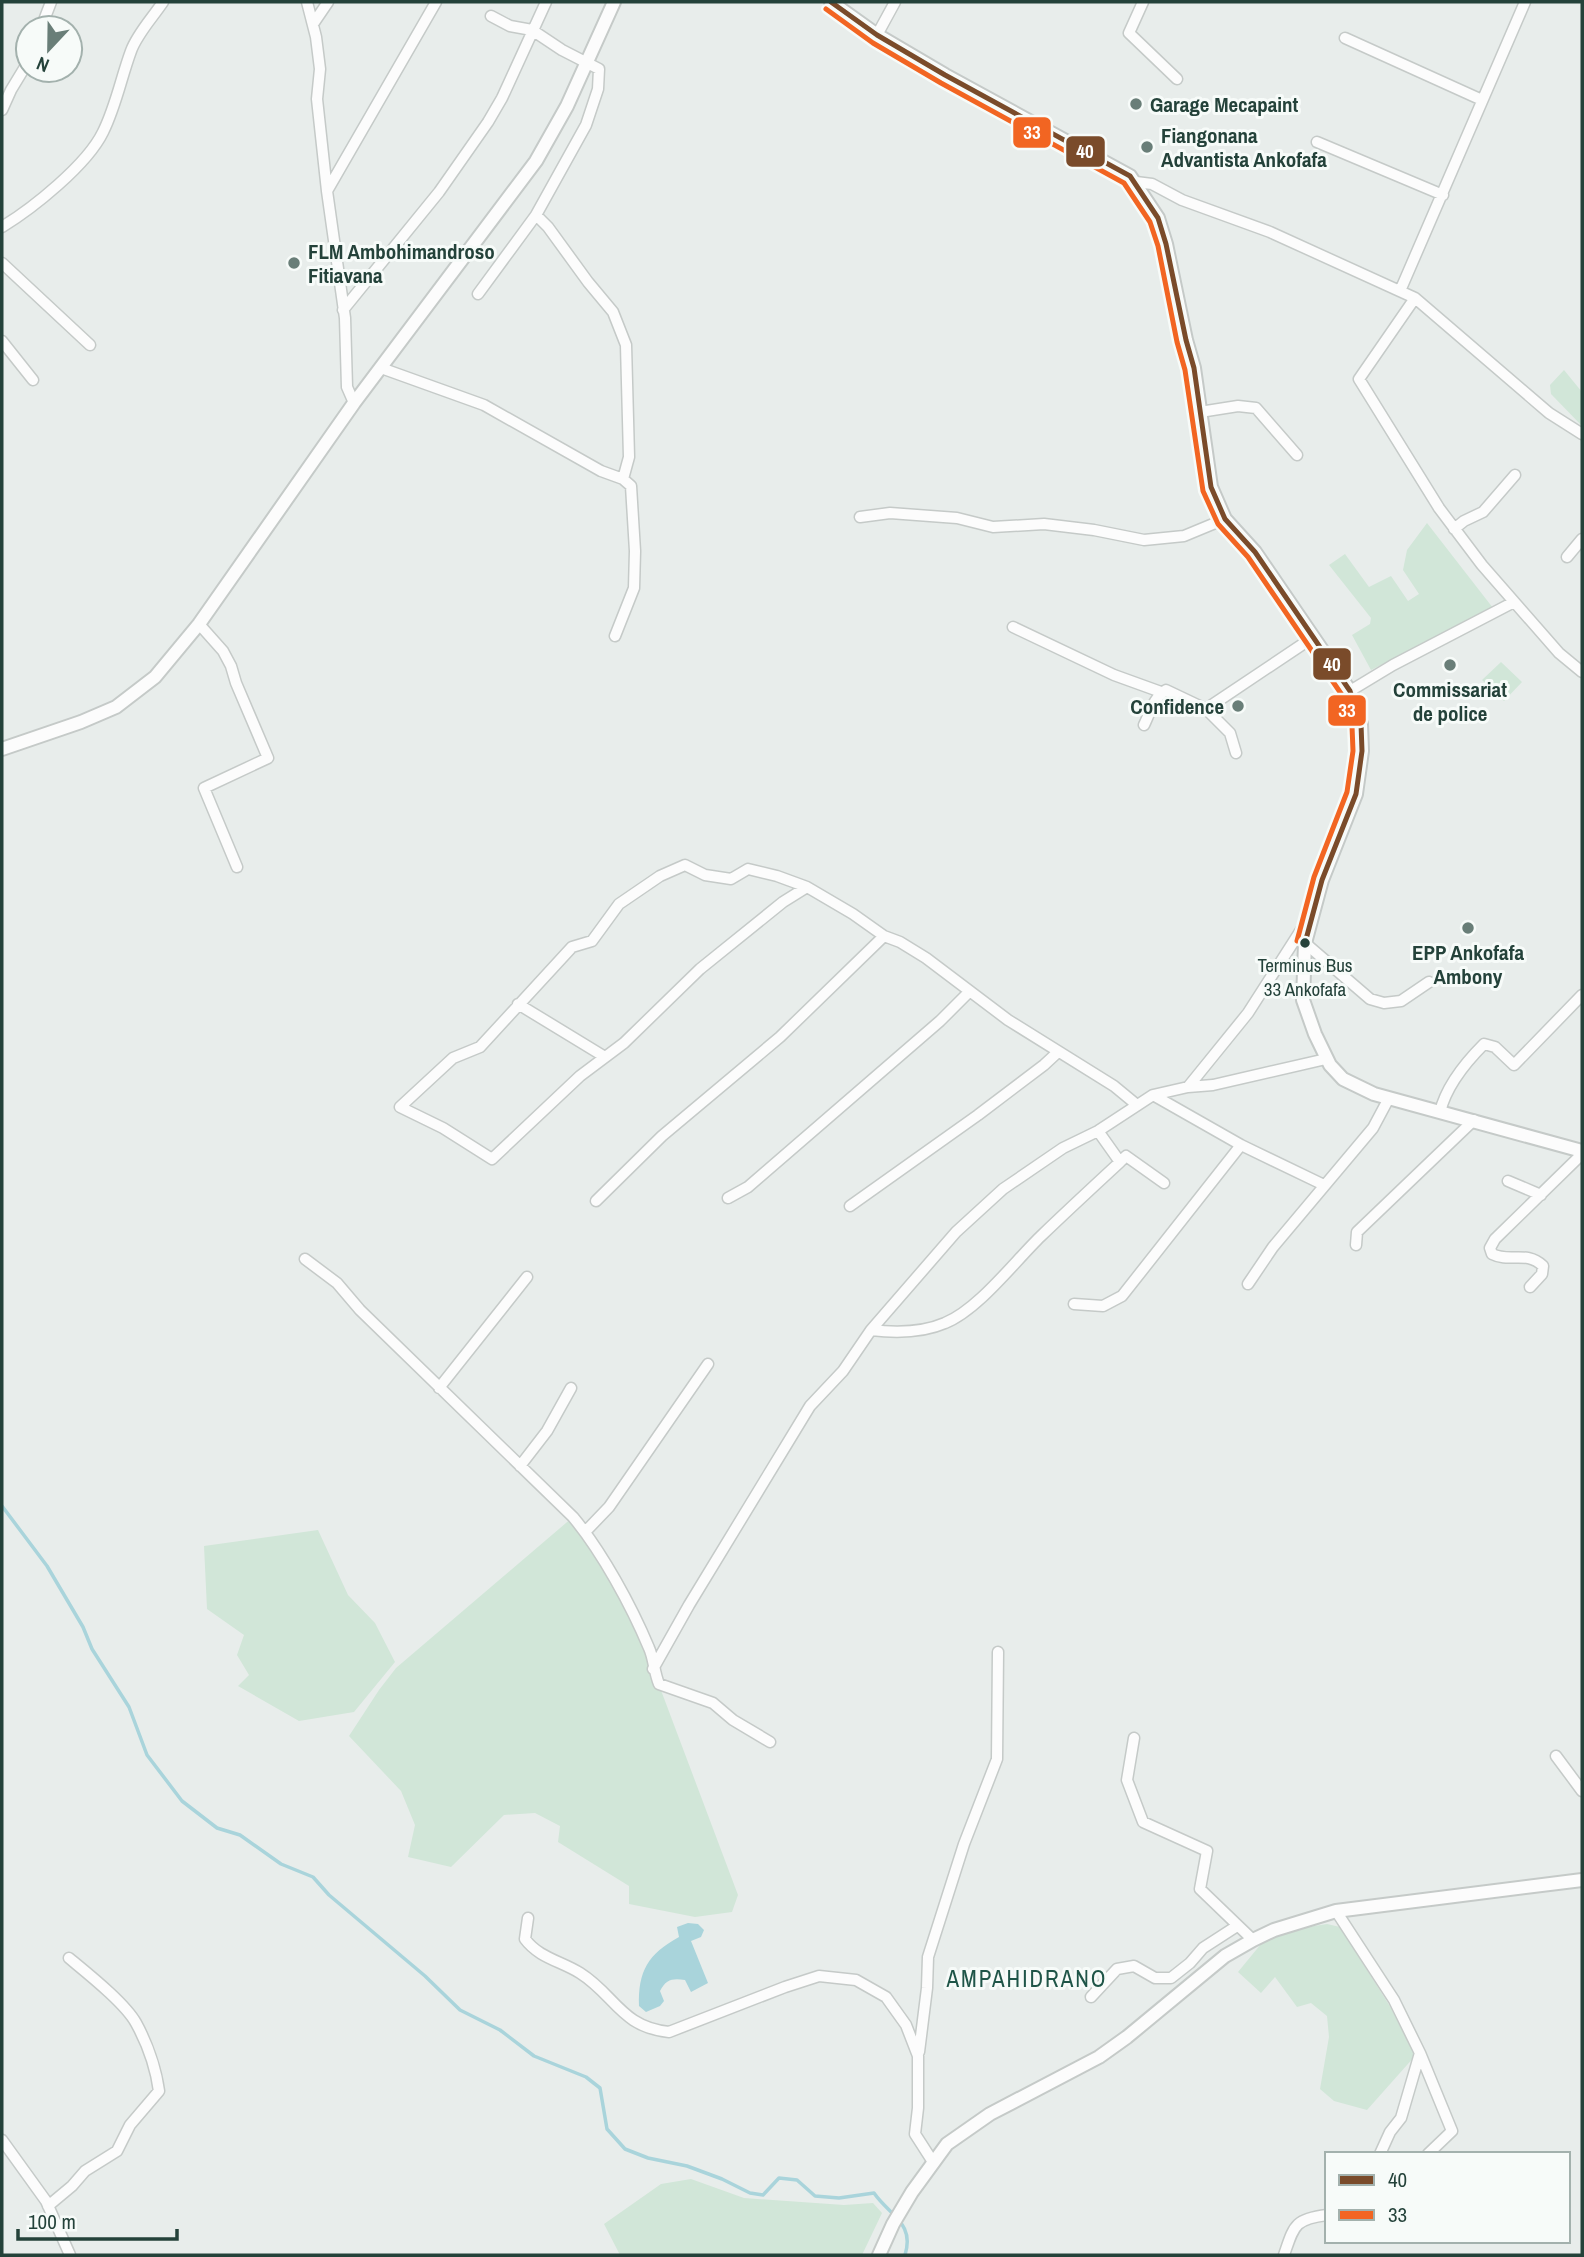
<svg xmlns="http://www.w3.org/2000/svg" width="1584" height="2257" font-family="'Archivo Narrow',sans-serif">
<rect width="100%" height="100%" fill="#e8edeb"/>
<!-- green -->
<path fill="#d1e6d8" d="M1564,370L1582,392V426L1551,394L1550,385Z
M1427,523L1493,608L1371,670L1352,635L1370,624L1371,618L1329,565L1345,554L1369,587L1391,576L1408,601L1419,594L1403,570L1407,550Z
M1501,662L1522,682L1504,701L1482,680Z
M573,1517L584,1532L650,1650L653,1669L738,1895L732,1912L695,1917L629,1904V1886L558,1842L560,1826L535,1813L504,1815L451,1867L408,1857L415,1825L401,1791L349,1736L379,1690L396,1668Z
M318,1530L348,1595L375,1623L395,1662L354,1712L299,1721L238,1686L249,1675L237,1655L244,1635L207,1609L204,1546Z
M1327,1924L1340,1927L1391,2008L1415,2056L1367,2110L1334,2101L1320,2089L1329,2037L1327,2016L1311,2003L1297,2007L1275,1977L1261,1993L1238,1972L1261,1944L1283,1931Z
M691,2179L744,2198L844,2205L873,2203L882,2213L862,2255H620L604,2224L661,2184Z"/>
<!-- water -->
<path fill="#a9d4db" d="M688,1923L698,1924L704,1930L701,1937L691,1941L708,1983L691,1992L685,1980C673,1978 666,1979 660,1991L664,2001L660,2006L646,2012L639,2006C638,1971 648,1954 679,1937L677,1927Z"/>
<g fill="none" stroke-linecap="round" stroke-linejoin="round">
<!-- stream -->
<path stroke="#a9d4db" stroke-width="3.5" d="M2,1506L47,1566L83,1627L92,1649L129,1707L147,1755L182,1801L217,1828L240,1835L281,1864L313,1877L329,1895L425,1976L460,2010L500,2030L534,2056L586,2077L600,2088L607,2129L625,2149L648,2158L687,2166L722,2179L750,2193L763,2195L779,2178L797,2180L815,2196L839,2198L874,2193C890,2216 915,2223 905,2255"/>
<!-- minor casing -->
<g stroke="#c5cac8" stroke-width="13">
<path id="minor" d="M307,2L316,37L320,69L317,99L327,191L345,318L347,387L354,403
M1143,2L1129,33L1177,79
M313,24L328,2
M41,28L51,2
M877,35L895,2
M1345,38L1482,100
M2,110L11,90L28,62
M1317,142L1443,195
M1136,182L1152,184L1182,200L1270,232L1415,298L1549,413L1582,434
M327,191L436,2
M536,215L548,227L588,282L613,312L626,345L629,457L623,479
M2,227C33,208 87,165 103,132C116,106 121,78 131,51C137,34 153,17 163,2
M2,263L90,345
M1400,291L1525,2
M478,294L536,215L586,125L598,89L599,69L562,50L532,30L510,26L491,16
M1415,298L1359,379L1439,508L1482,565L1559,653L1582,672
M343,310L439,192L488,122L502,98L546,2
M2,341L33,380
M381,368L484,405L601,471L623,479L631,486L635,551L634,588L615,636
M1200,412L1238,406L1256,408L1297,455
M860,517L890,513L957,518L993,527L1044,524L1094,530L1144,540L1184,536L1225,519
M1454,529L1464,521L1483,512L1515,475
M1567,557L1582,539
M199,624L223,651L231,666L236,683L268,758L204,788L237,867
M1013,627L1114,675L1161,692
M1350,691L1393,665L1514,602
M1206,709L1230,733L1236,753
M1144,725C1150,713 1154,697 1166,690L1206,709L1312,638
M807,887L783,902L700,969L624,1043L580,1076L492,1159L443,1128L400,1107L453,1058L480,1047L572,947L592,941L619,904L660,876L685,865L705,875L731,879L748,869L777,876L807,887L853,914L884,936L900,942L926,958L1008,1020L1114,1086L1137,1105
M1305,943L1370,999L1384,1003L1401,1001L1429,982
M518,1004L605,1057
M1188,1087L1213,1085L1326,1059
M1153,1095L1241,1145L1324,1185
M1440,1112C1446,1087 1466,1062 1484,1044L1495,1047L1514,1065L1582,995
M1098,1131L1120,1162L1126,1156L1164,1183
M1508,1181L1541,1195
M728,1198L748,1187L940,1021L969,992
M596,1201L662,1136L780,1037L884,936
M850,1206L978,1115L1044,1065L1058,1052
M1356,1245L1357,1232L1474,1120
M305,1259L337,1283L360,1310L573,1517C602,1552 631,1605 649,1648C654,1659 654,1672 659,1684L713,1703L733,1720L770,1742
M1248,1284L1273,1247L1373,1128L1389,1098
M1530,1287L1542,1274L1543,1266C1526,1250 1510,1263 1492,1254L1490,1248L1495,1239L1582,1154
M1074,1304L1103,1306L1122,1296L1241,1145
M871,1330C896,1333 922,1333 945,1323C978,1310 1015,1261 1041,1236C1067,1211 1094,1186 1120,1162
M439,1388L527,1277
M520,1466L547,1431L571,1388
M585,1532L609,1507L708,1364
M653,1669L689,1605L810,1406L843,1371L871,1330L956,1232L1003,1189L1063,1148L1098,1131L1153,1095L1188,1087L1248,1013L1310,916
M1134,1738L1127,1780L1143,1822L1207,1851L1200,1889L1253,1940
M1556,1756L1582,1791
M1336,1911L1394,2000L1420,2053L1452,2131L1428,2154
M528,1918L525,1939C539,1958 561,1961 580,1973C615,1995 621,2027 669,2032L785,1987L819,1976L856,1980L886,1997L906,2025L918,2056V2108L915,2134L933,2162
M1091,1997L1117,1969L1134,1966L1155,1978H1171L1190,1963L1203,1948L1237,1926
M919,2052L927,1988L928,1957L964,1844L997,1759L998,1652
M2,2140L46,2201L70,2255
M1380,2154L1390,2132L1401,2118L1420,2053
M48,2206L72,2186L85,2171L117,2151L130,2125L159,2091C156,2069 147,2043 136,2023C125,2003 87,1973 69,1958
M1284,2255C1294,2226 1294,2219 1327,2215"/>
</g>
<!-- tertiary casing -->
<g stroke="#c5cac8" stroke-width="16">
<path id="tertiary" d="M831,2L877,35L945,75L1130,176L1158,218L1166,244L1186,340L1194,368L1211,487L1225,519L1255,552L1350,691L1361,724L1362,751L1356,794L1322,880L1305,943L1303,1000L1315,1034L1330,1065L1343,1079L1374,1094L1582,1151
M2,749L81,722L116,707L155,677L199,624L354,403L536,161L567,106L614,2
M879,2255L893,2224L912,2192L947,2144L990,2114L1099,2057L1127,2037L1225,1956L1253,1940L1274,1930L1336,1911L1582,1880"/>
</g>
<!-- minor -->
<use href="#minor" stroke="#fcfcfc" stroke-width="10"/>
<!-- tertiary -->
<use href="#tertiary" stroke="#fcfcfc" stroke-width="12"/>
<!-- bus-1 casing -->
<g stroke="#f7fbf9" stroke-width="10">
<path id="bus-1" d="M831,2L877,35L945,75L1130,176L1158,218L1166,244L1186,340L1194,368L1211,487L1225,519L1255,552L1350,691L1361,724L1362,751L1356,794L1322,880L1305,943"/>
</g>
<!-- bus-2 casing -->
<g stroke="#f7fbf9" stroke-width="10">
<path id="bus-2" d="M826,9L873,43L941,83L1124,183L1150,222L1158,246L1177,342L1185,370L1203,491L1218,524L1248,557L1342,695L1352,726L1353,751L1347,792L1314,877L1297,941"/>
</g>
<!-- bus-1 -->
<use href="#bus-1" stroke="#7a4b2a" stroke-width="5"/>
<!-- bus-2 -->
<use href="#bus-2" stroke="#f26522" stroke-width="5"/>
</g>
<!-- markers -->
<g fill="#697e78" stroke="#f7fbf9" stroke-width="2.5">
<circle cx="1136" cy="104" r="7"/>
<circle cx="1147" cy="147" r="7"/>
<circle cx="294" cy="263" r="7"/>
<circle cx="1450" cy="665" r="7"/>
<circle cx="1238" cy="706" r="7"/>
<circle cx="1468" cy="928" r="7"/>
</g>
<circle fill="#24423a" stroke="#f7fbf9" stroke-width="2.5" cx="1305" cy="943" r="6"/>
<g text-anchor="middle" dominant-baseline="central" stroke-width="6" stroke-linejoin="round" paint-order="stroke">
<!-- bus labels -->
<g font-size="19" fill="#24423a" stroke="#f7fbf9">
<text x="1305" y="965">Terminus Bus<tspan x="1305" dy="24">33 Ankofafa</tspan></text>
</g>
<!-- poi labels -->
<g font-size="21" font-weight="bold" fill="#24423a" stroke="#f7fbf9" text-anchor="start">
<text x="1150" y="104">Garage Mecapaint</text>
<text x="1161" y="135">Fiangonana<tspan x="1161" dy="24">Advantista Ankofafa</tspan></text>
<text x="308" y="251">FLM Ambohimandroso<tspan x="308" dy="24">Fitiavana</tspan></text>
<text x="1450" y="689" text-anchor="middle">Commissariat<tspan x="1450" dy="24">de police</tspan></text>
<text x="1224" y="706" text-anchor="end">Confidence</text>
<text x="1468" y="952" text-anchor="middle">EPP Ankofafa<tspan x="1468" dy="24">Ambony</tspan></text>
</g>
<!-- neighbourhood labels -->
<g font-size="23" letter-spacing="2" fill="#1f5548" stroke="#f7fbf9">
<text x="1027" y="1978">AMPAHIDRANO</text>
</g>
</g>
<g stroke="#f7fbf9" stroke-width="2.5">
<rect x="1012" y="116" width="40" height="33" rx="7" fill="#f26522"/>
<rect x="1065" y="135" width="41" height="33" rx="7" fill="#7a4b2a"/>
<rect x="1312" y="647" width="40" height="34" rx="7" fill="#7a4b2a"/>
<rect x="1327" y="694" width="40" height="33" rx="7" fill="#f26522"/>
</g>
<g font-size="19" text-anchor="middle" font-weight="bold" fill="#fff">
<text x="1032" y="139">33</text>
<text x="1085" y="158">40</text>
<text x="1332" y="671">40</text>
<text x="1347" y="717">33</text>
</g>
<!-- border -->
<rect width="1584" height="2257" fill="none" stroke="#24423a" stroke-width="7"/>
<!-- legend -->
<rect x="1325" y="2152" width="245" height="91" fill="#f7fbf9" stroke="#a3b1ad" stroke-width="2"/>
<rect x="1339" y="2175" width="35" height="10" fill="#7a4b2a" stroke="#a3b1ad" stroke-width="2"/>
<text x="1388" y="2187" font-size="21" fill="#24423a">40</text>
<rect x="1339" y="2210" width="35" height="10" fill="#f26522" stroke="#a3b1ad" stroke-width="2"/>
<text x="1388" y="2222" font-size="21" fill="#24423a">33</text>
<!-- north arrow -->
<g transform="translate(49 49) rotate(202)"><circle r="33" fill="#f7fbf9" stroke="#a3b1ad" stroke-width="2"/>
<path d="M0-5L12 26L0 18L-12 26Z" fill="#697e78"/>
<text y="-10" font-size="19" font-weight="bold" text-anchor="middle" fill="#24423a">N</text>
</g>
<!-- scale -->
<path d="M18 2229v10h159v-10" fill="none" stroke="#24423a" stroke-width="3.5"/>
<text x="28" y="2229" font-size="21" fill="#24423a" stroke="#f7fbf9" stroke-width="5" paint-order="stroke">100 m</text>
</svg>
